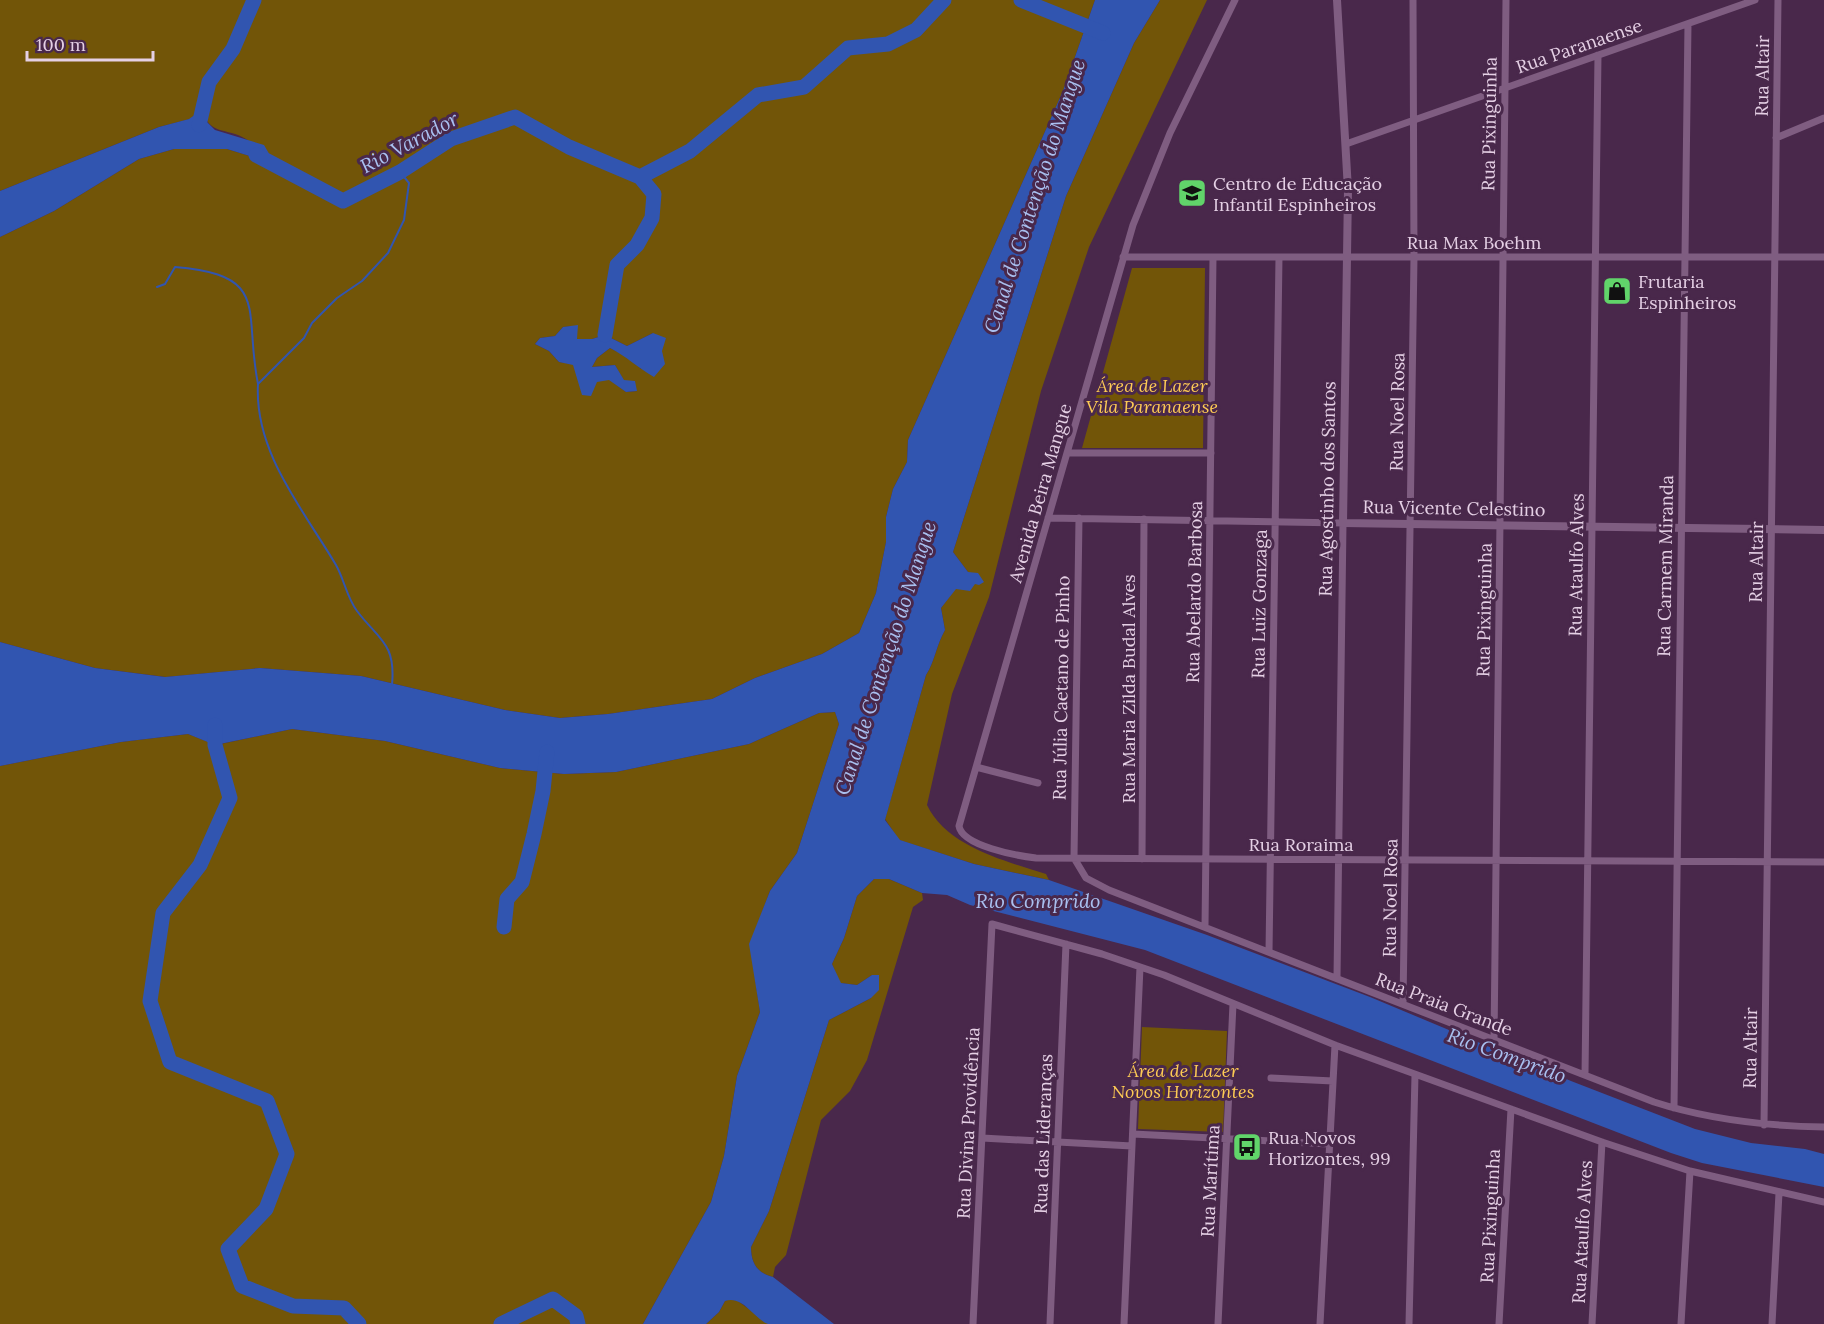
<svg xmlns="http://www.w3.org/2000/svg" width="1824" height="1324" font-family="Lora,serif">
<rect width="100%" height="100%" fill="#49284b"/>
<!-- green -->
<path fill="#725508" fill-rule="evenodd" d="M0,0H1095L1063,91L908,440L907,462L893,489L886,517V542L876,593L859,633L822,654L755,678L712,699L608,714L560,718L505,710L361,676L260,668L166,677L95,668L0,642V237L54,211L139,159L174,149H227L275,164C265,156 256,145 246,139C226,127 209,136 202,109L190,119L159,127L0,191ZM577,326L576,339H592L605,335L627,346L653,333L641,369L635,361L610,348L597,358L592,367L615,365L624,381L637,391L626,392L609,379L597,381L573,364L559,362L549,351L535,344L540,338L555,336L563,327Z
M1160,0H1207L1089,247L1041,391L989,597L952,694L927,805C947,847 1006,861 1046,874L1049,880L974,864L899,840L885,819L926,675C935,661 936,646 945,630L941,608L968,572L953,552L1066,196L1134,43Z
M1132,268H1205L1203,448H1082Z
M835,712L839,724L797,853L770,891L750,944L760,1012L737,1076L724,1156L711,1202L643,1324H0V766L121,742L188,734L216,745L292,729L385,741L500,768L564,774L616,772L749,744L819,713Z
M874,879H889L922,893L923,900L913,907L867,1060L850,1091L821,1120L786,1255L775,1267L773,1277C757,1273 751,1263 751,1247L769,1211L829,1020L871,998L872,975L857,985L840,983L832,964L844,938L857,896Z
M1142,1027L1227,1031L1223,1132L1138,1129Z
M730,1299L738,1301L769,1324H706L719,1312L725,1301Z"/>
<!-- water -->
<path fill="#3155b0" d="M1095,0H1160L1134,43L1066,196L953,552L968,572L978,573L984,582L979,585L975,584L970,591L956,589L941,608L945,630C936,646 935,661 926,675L885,820L900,840L974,864L1049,880L1207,935L1370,997L1571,1081L1695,1129L1751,1143L1805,1149L1824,1154V1187L1702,1163L1671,1153L1145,950L970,905L947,895L922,893L889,879H874L857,896L844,938L832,964L841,983L857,985L872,975H879V990L871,998L829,1020L769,1211L751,1247C751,1263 757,1273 773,1277L834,1324C820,1324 779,1324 768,1324C753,1318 743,1295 725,1301L719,1312L706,1324H643L711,1202L724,1156L737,1076L760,1012L749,944L770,891L797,853L839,724L835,712L819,713L749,744L616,772L564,774L500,768L385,741L292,729L215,745L188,734L121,742L0,766V642L95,668L165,677L260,668L361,676L505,710L560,718L608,714L712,699L755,678L822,654L859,633L876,593L886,542V517L893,489L907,462L908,440L1063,91Z
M203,109L204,119L215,130L264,145L275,164L227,149H174L139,159L54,211L0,237V191L159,127L189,119Z
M578,325L577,339H592L605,335L627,346L653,333L666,338L662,351L665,364L654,377C638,368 626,356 610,348L597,358L592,367L615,365L624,380L635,381L637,391L626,392L609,380L597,382L591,396L582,395L573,365L559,362L549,351L535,344L540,338L555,336L563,327Z"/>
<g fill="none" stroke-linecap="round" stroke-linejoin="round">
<!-- stream -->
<path stroke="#3155b0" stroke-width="2" d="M157,287L165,284L175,267C272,275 243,310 258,384L304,338L312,323L337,298L362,281L388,253L404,220L409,183L400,172
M258,384C254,452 303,509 336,565C344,579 347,598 357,611C379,640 396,643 392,685"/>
<!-- river -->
<path stroke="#3155b0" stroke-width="15" d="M1021,0L1103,33
M199,125L209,82L233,49L254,0
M256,155L343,201L400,172L451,139L515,117L569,147L640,177L690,151L758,95L804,87L848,48L888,44L916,30L944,0
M605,335L617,265L637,245L652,218L654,194L640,177
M215,725V745L230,798L200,865L163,913L150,1001L170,1062L267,1101L287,1154L266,1209L228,1249L242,1286L293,1306L344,1308L359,1324
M504,927L507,899L522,882L534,834L543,791L547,752
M501,1324L553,1299L576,1316L578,1324"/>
<!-- minor -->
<path stroke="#7f5d81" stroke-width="7" d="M1235,0L1170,133L1133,225L959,826C962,846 1018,856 1036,858L1824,862
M1776,138L1824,118
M1346,144L1755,0
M1123,257H1824
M1067,453H1211
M1048,518L1343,523L1337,978
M1079,518L1074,858L1086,878L1109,890L1654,1102C1710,1120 1765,1126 1824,1127
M976,767L1038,783
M1142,859L1144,519
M1205,927L1213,257
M1269,952L1279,257
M1403,1004L1414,257L1413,0
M1494,1040L1506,0
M1585,1075L1598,55
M1271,1078L1333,1081
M1674,1108L1688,24
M1764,1125L1778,0
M1133,1134L1329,1144
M982,1138L1132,1146
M973,1324L992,924L1102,954L1164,975L1335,1045L1602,1142L1690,1171L1824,1202
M1050,1324L1066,944
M1124,1324L1140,967
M1218,1324L1233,1004
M1320,1324L1335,1045
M1409,1324L1415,1075
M1499,1324L1511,1109
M1592,1324L1602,1142
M1681,1324L1690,1171
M1772,1324L1779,1193"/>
<!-- tertiary -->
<path stroke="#7f5d81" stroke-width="8" d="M1337,0L1348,190L1343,523L1824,530"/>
</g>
<!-- icons -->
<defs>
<g id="school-square" transform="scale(1.5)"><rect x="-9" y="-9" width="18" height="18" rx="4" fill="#61d46a" stroke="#49284b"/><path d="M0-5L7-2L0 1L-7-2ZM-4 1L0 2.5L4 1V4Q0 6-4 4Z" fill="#111"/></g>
<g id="shop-square" transform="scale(1.5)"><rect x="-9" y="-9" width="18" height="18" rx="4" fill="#61d46a" stroke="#49284b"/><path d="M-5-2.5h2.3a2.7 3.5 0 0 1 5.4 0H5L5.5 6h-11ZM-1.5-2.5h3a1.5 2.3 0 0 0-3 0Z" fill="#111"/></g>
<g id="bus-square" transform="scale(1.5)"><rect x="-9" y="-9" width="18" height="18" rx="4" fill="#61d46a" stroke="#49284b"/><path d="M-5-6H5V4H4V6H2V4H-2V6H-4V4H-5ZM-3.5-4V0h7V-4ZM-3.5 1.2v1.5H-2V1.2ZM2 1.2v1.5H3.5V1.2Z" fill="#111"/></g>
</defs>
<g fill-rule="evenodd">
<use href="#school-square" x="1192" y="193"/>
<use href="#shop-square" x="1617" y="291"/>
<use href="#bus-square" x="1247" y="1147"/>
</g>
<g text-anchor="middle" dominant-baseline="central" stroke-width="6" stroke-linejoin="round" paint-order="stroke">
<!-- street labels -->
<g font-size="18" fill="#e5d0e5" stroke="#49284b">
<text transform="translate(1579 46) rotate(-19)">Rua Paranaense</text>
<text transform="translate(1762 76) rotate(-89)">Rua Altair</text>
<text transform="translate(1489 124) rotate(-89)">Rua Pixinguinha</text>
<text x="1474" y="242">Rua Max Boehm</text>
<text transform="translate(1397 412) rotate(-89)">Rua Noel Rosa</text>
<text transform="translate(1327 489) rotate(-89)">Rua Agostinho dos Santos</text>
<text transform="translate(1040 493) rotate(-74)">Avenida Beira Mangue</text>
<text transform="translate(1454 508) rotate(1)">Rua Vicente Celestino</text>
<text transform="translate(1756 562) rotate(-89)">Rua Altair</text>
<text transform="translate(1576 565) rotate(-89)">Rua Ataulfo Alves</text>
<text transform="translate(1665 566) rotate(-89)">Rua Carmem Miranda</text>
<text transform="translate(1194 592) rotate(-89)">Rua Abelardo Barbosa</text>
<text transform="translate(1259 604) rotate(-89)">Rua Luiz Gonzaga</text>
<text transform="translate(1484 610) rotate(-89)">Rua Pixinguinha</text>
<text transform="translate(1061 688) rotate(-89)">Rua Júlia Caetano de Pinho</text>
<text transform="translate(1128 689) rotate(-90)">Rua Maria Zilda Budal Alves</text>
<text x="1301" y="844">Rua Roraima</text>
<text transform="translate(1390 898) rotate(-89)">Rua Noel Rosa</text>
<text transform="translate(1444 1004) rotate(21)">Rua Praia Grande</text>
<text transform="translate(1750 1048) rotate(-89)">Rua Altair</text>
<text transform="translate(968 1123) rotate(-87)">Rua Divina Providência</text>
<text transform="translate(1043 1134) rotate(-88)">Rua das Lideranças</text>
<text transform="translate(1210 1181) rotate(-87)">Rua Marítima</text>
<text transform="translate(1490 1216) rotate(-87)">Rua Pixinguinha</text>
<text transform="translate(1582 1232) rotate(-87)">Rua Ataulfo Alves</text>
</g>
<!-- poi labels -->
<g font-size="18" fill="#e5d0e5" stroke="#49284b" text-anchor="start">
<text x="1213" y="183">Centro de Educação<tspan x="1213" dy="21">Infantil Espinheiros</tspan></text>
<text x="1638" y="281">Frutaria<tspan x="1638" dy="21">Espinheiros</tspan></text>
<text x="1268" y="1137">Rua Novos<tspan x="1268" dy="21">Horizontes, 99</tspan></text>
</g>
<!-- park labels -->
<g font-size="18" font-style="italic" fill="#fecb54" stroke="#49284b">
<text x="1152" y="385">Área de Lazer<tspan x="1152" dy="21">Vila Paranaense</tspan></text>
<text x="1183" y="1070">Área de Lazer<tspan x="1183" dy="21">Novos Horizontes</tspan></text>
</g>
<!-- water labels -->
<g font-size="20" font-style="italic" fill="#a9c0f0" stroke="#49284b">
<text transform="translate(409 142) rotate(-28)">Rio Varador</text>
<text transform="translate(1034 196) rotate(-72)">Canal de Contenção do Mangue</text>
<text transform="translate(885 658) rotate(-72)">Canal de Contenção do Mangue</text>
<text x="1038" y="900">Rio Comprido</text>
<text transform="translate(1507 1055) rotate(20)">Rio Comprido</text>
</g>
</g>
<!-- scale -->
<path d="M27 51v9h126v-9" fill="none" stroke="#e5d0e5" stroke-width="3"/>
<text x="36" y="51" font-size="18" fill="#e5d0e5" stroke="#49284b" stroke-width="4.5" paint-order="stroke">100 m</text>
</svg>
